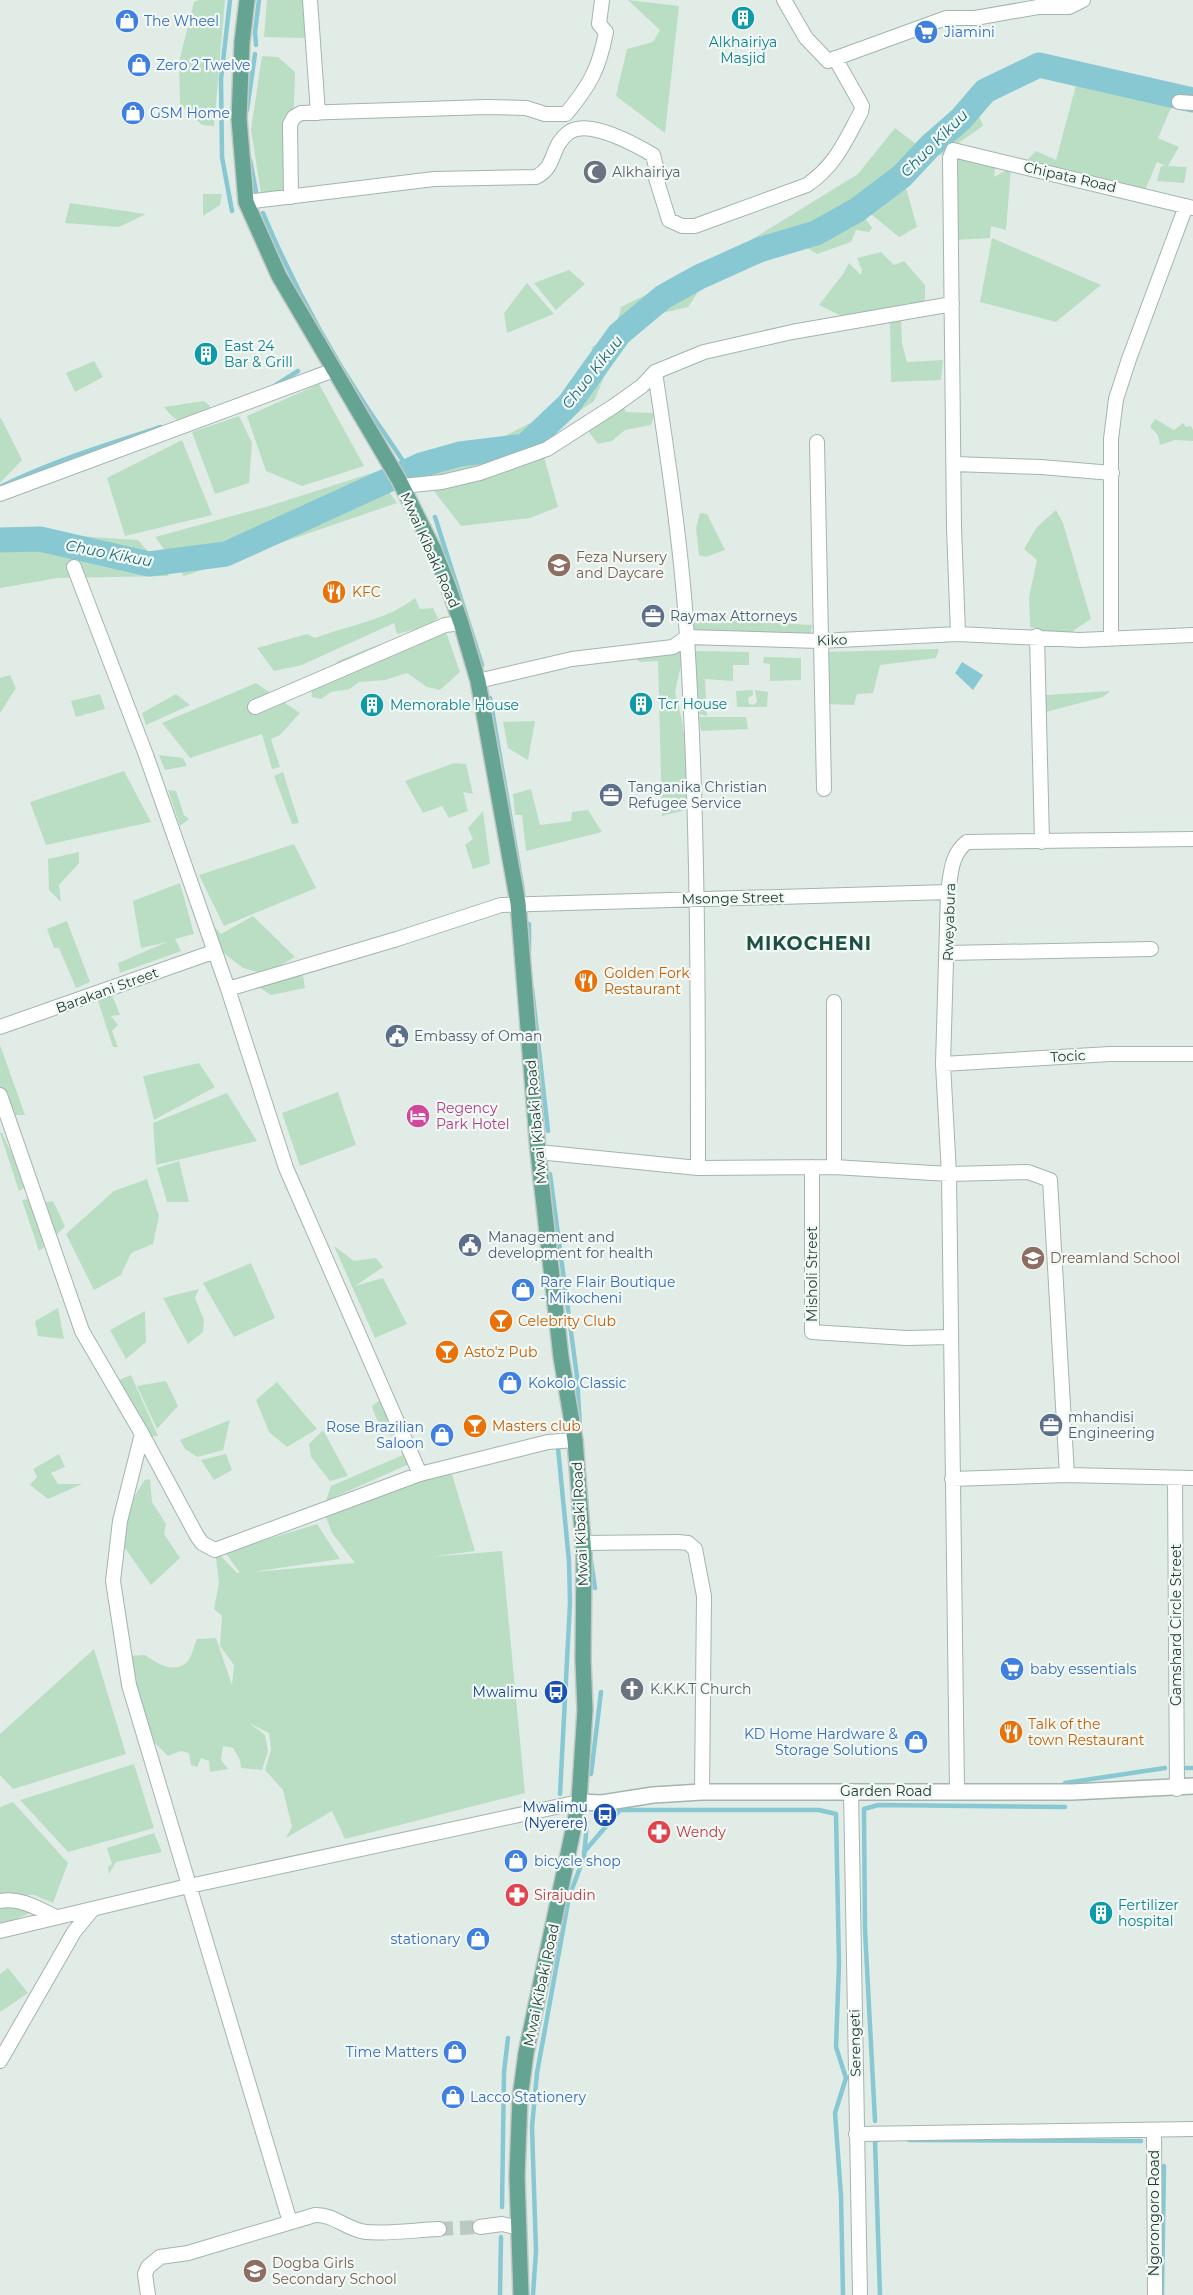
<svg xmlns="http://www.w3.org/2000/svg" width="1193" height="2295" font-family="Montserrat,sans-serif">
<rect width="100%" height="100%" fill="#e1ece7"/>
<!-- green -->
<path fill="#badec3" d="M199,0H225L214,126L202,125L180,104L179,62L194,2Z
M267,0H305L307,38L264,37Z
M628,0L679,6L665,133L616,96L627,49L653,42L660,30Z
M262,56L278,57L295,72L291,192L261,193L251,130Z
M1079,74L1175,99L1158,138L1179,147L1168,166L1187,167L1184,183L1157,181L1161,166H1166L1157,162L1143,195L1129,188L1027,160L1036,151L1056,160Z
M1013,81L979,116L983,126L941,155L917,146L911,156L915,157L905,184L917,227L899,237L866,210L861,212L872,228L869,232L856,230L851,242L817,254L799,243L756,261L746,243L858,174L895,128L916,144L962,101H973L989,82Z
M956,155L996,162L994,177L1011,168L1006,230L991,226L990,238L956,240Z
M203,194H222L220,205L203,216Z
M70,203L146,214L119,227L65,223Z
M992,238L1101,285L1056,322L980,302Z
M881,252L894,265L904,261L925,285V304L907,303L897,312L901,319L902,343L907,362L943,360L941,380L891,382L890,318L881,325L850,320L819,305L843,274L849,263L861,275L862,270L857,258Z
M721,258L688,307L650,316L620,339L594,401L539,439L558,507L530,518L461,526L413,464L481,448L550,413L591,364L592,347C610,337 617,326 621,307Z
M569,270L585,284L556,310L534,283Z
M527,283L554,314L507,333L504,313Z
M94,361L103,377L75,392L66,373Z
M319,384L364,466L302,486L266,471L247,416Z
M204,401L210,406L213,415C191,422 180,429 164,407Z
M622,404L626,412L655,413L651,425L625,430L612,441L598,444L586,428Z
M239,416L252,443L249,483L215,494L192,432Z
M1,418L22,460L0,483V419Z
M1155,419L1174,430L1183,423L1186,427L1191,426L1193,430V441L1175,440L1160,445L1158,435L1150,427Z
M182,440L212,515L125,536L107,478Z
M375,472L397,503L184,576L155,537L269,506Z
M1056,510L1063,523L1091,619L1074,630L1069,639L1053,645L1045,631L1030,627L1029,597L1037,560L1024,549L1037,527Z
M700,513L707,514L725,550L706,557L699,555L696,528Z
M46,534L138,540L169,576L58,578L0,588V547L50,551Z
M415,598L420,609L433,608L438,618L428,626L397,634L394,623L302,665L274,671L257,648L307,634L315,638C349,625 387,620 415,598Z
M686,618L812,625L810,637L691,639Z
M429,630L446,632L460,672L440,690L427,687L407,673L385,680L359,682L350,689L331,692L321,699L312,697L311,688L338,661L375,646Z
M939,649L936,658L880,665L873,693L857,694L854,705L825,704L822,652Z
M626,651L684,652L675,692L682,720L694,808L662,816L658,661L640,662Z
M693,651L749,652V665H733V681L705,679L707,716L696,713Z
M764,657L801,658V680L770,681V664L763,663Z
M10,675L16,688L0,713V678Z
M256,683L300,713L280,735L271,739L280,767L272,769L262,734L190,758L162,723Z
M753,690V695L748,698L749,704L753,705L757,702L755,690L768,692L767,707H737L736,691Z
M1110,691L1103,697L1046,712V695Z
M100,694L105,709L76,717L71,701Z
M176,694L190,705L146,725L142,713Z
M699,717H746L748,729L701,731Z
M535,721L528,760L508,748L503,722Z
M159,755L183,758L187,766L165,770Z
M454,763L466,764L473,794L463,792L468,811L449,818L442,806L423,813L405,781Z
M124,771L151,822L46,845L30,802Z
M283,772L299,823L292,824L274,776Z
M531,789L540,825L571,821L572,812L588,810L602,832L526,851L522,815H515L513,794Z
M168,790L176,791L184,815L189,819L180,826Z
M483,811L490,864L473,869L465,845L473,839L468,828Z
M294,844L316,888L224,926L199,875Z
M79,852V863L59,885L61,902L49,890L48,859Z
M180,883L194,934L175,939L181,951L120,973L118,963L167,942L141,948L133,901Z
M253,916L295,957L265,974L243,968L217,948L205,917L221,934Z
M67,921L90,982L76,988L59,948H54L47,929Z
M302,970L305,988L271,995L257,986Z
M112,995L120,1015L111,1016L118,1025L112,1031L118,1047H113L98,1001Z
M0,1045L25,1115H15V1111L10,1110L0,1100Z
M199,1063L215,1087L154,1120L143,1076Z
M338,1092L356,1145L300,1166L282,1113Z
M227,1093L257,1141L156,1165L153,1123Z
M0,1133H2L20,1171L25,1187L19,1191Z
M179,1161L189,1202H167L157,1168Z
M147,1179L159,1216L153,1244L131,1253L121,1275L94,1290L66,1234L114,1191Z
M29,1199L44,1247L39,1251L22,1200Z
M53,1201L65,1226L53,1239L43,1203Z
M334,1246L354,1261L376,1258L383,1267L355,1286L383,1278L407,1324L375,1338Z
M251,1263L275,1318L234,1337L203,1283Z
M199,1289L195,1298L204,1320L203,1332L188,1344L163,1298Z
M58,1308L64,1339L38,1336L35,1321Z
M145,1311L146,1342L126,1359L110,1330Z
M131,1375L158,1436L148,1437L117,1381Z
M166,1381L178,1406L157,1429L137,1386Z
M277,1382L317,1429L287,1447L269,1432L256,1400Z
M384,1397L402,1440C384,1435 377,1424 372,1406Z
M230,1420L223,1450L197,1457L185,1449L180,1440Z
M323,1430L348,1476L330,1481L311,1457L309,1444Z
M59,1454L65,1467L51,1473L58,1484H82L48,1499L30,1485L37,1477L33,1469Z
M226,1454L232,1470L214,1480L201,1460Z
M403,1455L410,1459L409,1464L326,1501L331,1486Z
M451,1471L475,1551L430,1557L502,1551L525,1793L345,1839L332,1811L286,1838L292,1827L283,1790L265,1770L271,1750L269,1733L249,1723L265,1735L268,1751L262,1770L241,1768L240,1760L233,1748L223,1746L221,1760L228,1769L210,1772L209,1761L201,1758L197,1767L191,1765L189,1753L181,1751L168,1756L144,1732L128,1656L145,1655C156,1663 175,1675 188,1661C192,1656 194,1645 197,1639L216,1638L232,1685L234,1665L220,1646L222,1616L214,1609L219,1583L215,1550L237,1573H240L225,1552L317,1524L340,1559L253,1572L355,1563L332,1533L325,1515Z
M150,1479L152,1502L166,1524L164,1534L180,1558L151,1585L120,1541C126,1519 131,1498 145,1480Z
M94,1649L126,1754L13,1789L0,1775V1734Z
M134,1764L154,1828L68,1852L20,1800Z
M13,1802L68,1863L53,1903L34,1895H0V1807Z
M154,1833L162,1852L116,1862L109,1874L108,1867L112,1864L107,1848Z
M16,1902L30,1913L0,1926V1905Z
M8,1968L28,1993L0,2012V1974Z"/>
<!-- water -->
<path fill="#88c8d2" d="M962,662L983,675L973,690L955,673Z"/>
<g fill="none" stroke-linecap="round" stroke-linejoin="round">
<!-- stream -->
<path stroke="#88c8d2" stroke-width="4.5" d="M230,0L221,79L222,157L232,211
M256,45L255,32L259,0
M247,110L255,54
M250,160L257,197
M263,213C291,280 324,342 364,403C381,430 401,455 416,483
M276,385L298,371
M2,486C53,461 108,444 161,427
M435,517L482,665
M490,698L523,891
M529,924V951
M532,988L548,1131
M550,1174L577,1377L580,1428
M558,1448L569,1561L570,1603L560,1794
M591,1561L595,1588
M1186,1768H1193
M591,1774L601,1692
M1065,1783L1165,1768
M584,1852L620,1810H819L836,1814L839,1964L836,2047L846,2078L835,2113L841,2196L843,2295
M875,2121L865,1930L864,1809L878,1805L1065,1807
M878,2140H875L880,2295
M909,2140L1141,2141
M502,2207L504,2072L508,2038
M500,2295L501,2237
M533,2295L536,2251L532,2127L537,2073L569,1897L584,1857L587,1822
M1162,2295L1164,2166"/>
<!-- river -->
<path stroke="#88c8d2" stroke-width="25" d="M0,540L40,539L149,564L226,554L421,465L460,454L525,446L569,404L619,334L663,297L699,277L759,250L816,233L857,210L902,176L930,146L961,119L985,91L1039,65L1193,100"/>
<!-- minor-tunnel -->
<path stroke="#bbc9c3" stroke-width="14" stroke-dasharray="14 7" stroke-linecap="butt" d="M439,2229L480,2227"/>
<!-- minor casing -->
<g stroke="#a4b4ae" stroke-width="16">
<path id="minor" d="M310,0L318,113
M784,0L806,38L828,61L946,18H975L1038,7H1069L1083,0
M1179,102L1193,103
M291,197L290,124L294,117L301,113L486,107L526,108L545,114H566C590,85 599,69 606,32L599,24L602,0
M246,202L434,179L536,177C552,169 551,157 559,143C563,137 569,130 577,129C597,124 636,145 653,155L657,171L656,178L669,220L682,226H695L807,185C836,165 845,141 861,112L862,106L835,58
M655,372C668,460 682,549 687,638C698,814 698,991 698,1168
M817,442L824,789
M954,464L1041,467L1112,473
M402,486L442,482L480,473L547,449L614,406L642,386L655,372L704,352L792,332L952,304
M0,494L334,370
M74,567L146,755L228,989L286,1168L420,1474
M958,634L954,527L950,158L953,150L1193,208
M1037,636L1042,842
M1111,637V439L1116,399L1129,359L1186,206
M478,681L572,659L673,647L687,637L820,641L958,634L1080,640L1193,635
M255,707L445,625L461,623
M947,953L1151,949
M228,989L397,939L501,905L948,892
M0,1027L213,952
M943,1064L1110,1054H1193
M0,1095L82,1331L142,1434L197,1536L202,1543L215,1550L420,1474L548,1442L575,1440
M538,1152L698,1168L834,1167L949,1174L1028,1172L1050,1180L1067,1475
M812,1167V1332L906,1338L950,1337
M834,1167V1002
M142,1434L120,1521L113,1581L129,1685L290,2222
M952,1479L1067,1475L1193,1478
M1175,1479L1177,1789
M582,1543L678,1542L688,1543L695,1549L704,1596L702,1792
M851,1791L860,2295
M957,1792L949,1174L943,1064L948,892C951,873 951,854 967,842L1193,839
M0,1901C20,1897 39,1909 56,1917
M0,1931L180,1888L579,1802
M0,2061L74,1932L92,1910
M1154,2130L1155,2295
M856,2134L1193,2129
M480,2227L502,2224L519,2228
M148,2295L145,2274L148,2267L160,2257L188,2253L315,2215C334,2214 347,2230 366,2232C390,2234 415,2230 439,2229"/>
</g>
<!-- tertiary casing -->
<g stroke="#a4b4ae" stroke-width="18">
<path id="tertiary" d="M579,1802L602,1803L653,1795L702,1792H1072L1193,1786"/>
</g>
<!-- primary casing -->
<g stroke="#c1c9c6" stroke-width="18">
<path id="primary" d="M247,0L242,42L239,119L246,202L279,276L399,480L433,548L447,583L461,623L478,681L518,903L538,1152L561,1357L575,1440L584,1555L583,1660L585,1710L579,1802L526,2053L520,2098L517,2176L521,2295"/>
</g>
<!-- minor -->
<use href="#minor" stroke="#fff" stroke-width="14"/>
<!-- tertiary -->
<use href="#tertiary" stroke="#fff" stroke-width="15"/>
<!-- primary -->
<use href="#primary" stroke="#65a392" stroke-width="15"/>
</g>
<!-- icons -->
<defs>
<g id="building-disc" transform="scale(1.25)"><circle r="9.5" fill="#0f9aa8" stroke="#f2f9f5"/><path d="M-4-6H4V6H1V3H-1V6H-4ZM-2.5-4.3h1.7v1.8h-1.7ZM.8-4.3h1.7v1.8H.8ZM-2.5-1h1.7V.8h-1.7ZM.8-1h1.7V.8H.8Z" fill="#fff"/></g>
<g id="shop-disc" transform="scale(1.25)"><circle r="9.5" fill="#3f7fe0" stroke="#f2f9f5"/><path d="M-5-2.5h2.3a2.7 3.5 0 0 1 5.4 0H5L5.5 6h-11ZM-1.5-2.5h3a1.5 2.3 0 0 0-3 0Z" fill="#fff"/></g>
<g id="supermarket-disc" transform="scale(1.25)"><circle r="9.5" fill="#3f7fe0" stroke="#f2f9f5"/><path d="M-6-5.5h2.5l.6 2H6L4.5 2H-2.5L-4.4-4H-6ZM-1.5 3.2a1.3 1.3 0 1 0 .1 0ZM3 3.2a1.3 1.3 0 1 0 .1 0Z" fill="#fff"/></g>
<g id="mosque-disc" transform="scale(1.25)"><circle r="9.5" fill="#6b7280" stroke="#f2f9f5"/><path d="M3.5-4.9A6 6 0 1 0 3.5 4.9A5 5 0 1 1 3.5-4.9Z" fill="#fff"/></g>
<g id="school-disc" transform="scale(1.25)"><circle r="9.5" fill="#8d6e63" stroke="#f2f9f5"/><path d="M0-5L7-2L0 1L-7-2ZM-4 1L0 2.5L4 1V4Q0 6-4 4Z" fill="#fff"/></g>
<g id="restaurant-disc" transform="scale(1.25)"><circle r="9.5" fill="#e8710a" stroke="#f2f9f5"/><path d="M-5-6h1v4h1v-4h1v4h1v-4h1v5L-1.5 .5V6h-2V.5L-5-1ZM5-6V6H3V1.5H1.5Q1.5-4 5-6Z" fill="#fff"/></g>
<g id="office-disc" transform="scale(1.25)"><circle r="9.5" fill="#5c6f8a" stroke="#f2f9f5"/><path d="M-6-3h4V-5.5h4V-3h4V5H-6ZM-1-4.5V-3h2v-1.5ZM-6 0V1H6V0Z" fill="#fff"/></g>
<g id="civic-disc" transform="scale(1.25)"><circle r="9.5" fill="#5c6f8a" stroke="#f2f9f5"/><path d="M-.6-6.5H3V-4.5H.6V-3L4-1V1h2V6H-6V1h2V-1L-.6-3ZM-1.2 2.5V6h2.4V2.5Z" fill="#fff"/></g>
<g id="hotel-disc" transform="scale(1.25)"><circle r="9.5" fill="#d1479c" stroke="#f2f9f5"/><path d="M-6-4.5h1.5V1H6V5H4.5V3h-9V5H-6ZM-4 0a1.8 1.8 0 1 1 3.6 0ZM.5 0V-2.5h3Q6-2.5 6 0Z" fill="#fff"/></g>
<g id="bar-disc" transform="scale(1.25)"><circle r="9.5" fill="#e8710a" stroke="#f2f9f5"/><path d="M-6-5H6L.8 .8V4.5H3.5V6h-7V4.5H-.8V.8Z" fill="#fff"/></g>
<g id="church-disc" transform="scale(1.25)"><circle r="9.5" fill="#6b7280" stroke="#f2f9f5"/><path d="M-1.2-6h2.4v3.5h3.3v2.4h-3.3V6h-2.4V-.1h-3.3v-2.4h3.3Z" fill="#fff"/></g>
<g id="bus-disc" transform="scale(1.25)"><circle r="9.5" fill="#1a4fb4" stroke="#f2f9f5"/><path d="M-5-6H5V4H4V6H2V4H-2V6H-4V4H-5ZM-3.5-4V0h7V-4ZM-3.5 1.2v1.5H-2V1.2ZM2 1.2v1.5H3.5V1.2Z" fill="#fff"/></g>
<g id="pharmacy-disc" transform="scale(1.25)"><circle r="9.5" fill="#e0444e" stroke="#f2f9f5"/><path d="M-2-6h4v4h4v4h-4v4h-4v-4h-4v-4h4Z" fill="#fff"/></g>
</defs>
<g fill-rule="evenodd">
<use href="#building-disc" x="743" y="18"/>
<use href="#shop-disc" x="127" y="21"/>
<use href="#supermarket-disc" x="926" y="32"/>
<use href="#shop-disc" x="139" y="65"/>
<use href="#shop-disc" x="133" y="113"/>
<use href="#mosque-disc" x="595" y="172"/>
<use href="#building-disc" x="206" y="354"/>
<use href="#school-disc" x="559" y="565"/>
<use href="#restaurant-disc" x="334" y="592"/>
<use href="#office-disc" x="653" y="616"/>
<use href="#building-disc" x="641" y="704"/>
<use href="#building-disc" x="372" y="705"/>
<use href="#office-disc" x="611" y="795"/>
<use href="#restaurant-disc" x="586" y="981"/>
<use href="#civic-disc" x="397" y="1036"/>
<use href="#hotel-disc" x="418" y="1116"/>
<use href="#civic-disc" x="470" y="1245"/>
<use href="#school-disc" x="1033" y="1258"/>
<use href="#shop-disc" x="523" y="1290"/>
<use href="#bar-disc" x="501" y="1321"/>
<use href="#bar-disc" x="447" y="1352"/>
<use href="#shop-disc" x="510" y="1383"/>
<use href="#office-disc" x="1051" y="1425"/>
<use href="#bar-disc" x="475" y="1426"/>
<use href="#shop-disc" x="442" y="1435"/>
<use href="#supermarket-disc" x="1012" y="1669"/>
<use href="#church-disc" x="632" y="1689"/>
<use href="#bus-disc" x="556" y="1692"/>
<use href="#restaurant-disc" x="1011" y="1732"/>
<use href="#shop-disc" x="916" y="1742"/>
<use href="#bus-disc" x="605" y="1815"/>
<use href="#pharmacy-disc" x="659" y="1832"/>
<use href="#shop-disc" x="516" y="1861"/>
<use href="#pharmacy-disc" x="517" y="1895"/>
<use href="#building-disc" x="1101" y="1913"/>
<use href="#shop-disc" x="478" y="1939"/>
<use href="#shop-disc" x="455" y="2052"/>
<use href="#shop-disc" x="453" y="2097"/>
<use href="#school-disc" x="255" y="2271"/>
</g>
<g text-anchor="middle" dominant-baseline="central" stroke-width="4.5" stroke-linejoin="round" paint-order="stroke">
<!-- shop labels -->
<g font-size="14" fill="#366cbe" stroke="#f2f9f5" text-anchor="start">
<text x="144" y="21">The Wheel</text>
<text x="944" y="32">Jiamini</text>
<text x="156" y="65">Zero 2 Twelve</text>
<text x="150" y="113">GSM Home</text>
<text x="540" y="1282">Rare Flair Boutique<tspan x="540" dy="16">- Mikocheni</tspan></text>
<text x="528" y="1383">Kokolo Classic</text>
<text x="424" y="1427" text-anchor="end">Rose Brazilian<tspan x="424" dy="16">Saloon</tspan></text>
<text x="1030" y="1669">baby essentials</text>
<text x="898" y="1734" text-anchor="end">KD Home Hardware &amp;<tspan x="898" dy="16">Storage Solutions</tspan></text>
<text x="534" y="1861">bicycle shop</text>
<text x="460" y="1939" text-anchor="end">stationary</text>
<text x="438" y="2052" text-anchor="end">Time Matters</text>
<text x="470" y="2097">Lacco Stationery</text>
</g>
<!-- culture labels -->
<g font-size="14" fill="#0d838f" stroke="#f2f9f5" text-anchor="start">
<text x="743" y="42" text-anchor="middle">Alkhairiya<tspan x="743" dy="16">Masjid</tspan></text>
<text x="224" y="346">East 24<tspan x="224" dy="16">Bar &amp; Grill</tspan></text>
<text x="658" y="704">Tcr House</text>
<text x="390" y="705">Memorable House</text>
<text x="1118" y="1905">Fertilizer<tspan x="1118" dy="16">hospital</tspan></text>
</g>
<!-- worship labels -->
<g font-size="14" fill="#5b616d" stroke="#f2f9f5" text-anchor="start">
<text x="612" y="172">Alkhairiya</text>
<text x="650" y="1689">K.K.K.T Church</text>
</g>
<!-- street labels -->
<g font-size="14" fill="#213d35" stroke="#f2f9f5">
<text transform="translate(1070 177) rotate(13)">Chipata Road</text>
<text transform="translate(430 550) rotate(66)">Mwai Kibaki Road</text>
<text transform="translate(832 640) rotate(-2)">Kiko</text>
<text transform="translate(733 898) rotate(-1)">Msonge Street</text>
<text transform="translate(949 922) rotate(-88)">Rweyabura</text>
<text transform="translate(107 990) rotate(-20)">Barakani Street</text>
<text transform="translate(1068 1056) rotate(-3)">Tocic</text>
<text transform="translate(536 1122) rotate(-95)">Mwai Kibaki Road</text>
<text transform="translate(812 1274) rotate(-90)">Misholi Street</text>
<text transform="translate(580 1524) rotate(-93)">Mwai Kibaki Road</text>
<text transform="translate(1176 1625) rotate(-90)">Gamshard Circle Street</text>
<text x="886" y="1791">Garden Road</text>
<text transform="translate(541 1985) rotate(-78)">Mwai Kibaki Road</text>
<text transform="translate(855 2043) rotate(-91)">Serengeti</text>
<text transform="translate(1154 2213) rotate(-90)">Ngorongoro Road</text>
</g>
<!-- education labels -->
<g font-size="14" fill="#785e54" stroke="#f2f9f5" text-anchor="start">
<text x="576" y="557">Feza Nursery<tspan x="576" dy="16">and Daycare</tspan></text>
<text x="1050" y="1258">Dreamland School</text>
<text x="272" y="2263">Dogba Girls<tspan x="272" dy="16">Secondary School</tspan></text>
</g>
<!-- food labels -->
<g font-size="14" fill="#c56008" stroke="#f2f9f5" text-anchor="start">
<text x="352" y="592">KFC</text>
<text x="604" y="973">Golden Fork<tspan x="604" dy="16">Restaurant</tspan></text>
<text x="518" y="1321">Celebrity Club</text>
<text x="464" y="1352">Asto'z Pub</text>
<text x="492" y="1426">Masters club</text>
<text x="1028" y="1724">Talk of the<tspan x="1028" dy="16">town Restaurant</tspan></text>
</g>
<!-- service labels -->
<g font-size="14" fill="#4e5e75" stroke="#f2f9f5" text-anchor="start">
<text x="670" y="616">Raymax Attorneys</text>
<text x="628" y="787">Tanganika Christian<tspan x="628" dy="16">Refugee Service</tspan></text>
<text x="414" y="1036">Embassy of Oman</text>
<text x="488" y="1237">Management and<tspan x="488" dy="16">development for health</tspan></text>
<text x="1068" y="1417">mhandisi<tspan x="1068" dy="16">Engineering</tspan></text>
</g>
<!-- hotel labels -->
<g font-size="14" fill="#b23c85" stroke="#f2f9f5" text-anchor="start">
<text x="436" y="1108">Regency<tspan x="436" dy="16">Park Hotel</tspan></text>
</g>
<!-- transit labels -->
<g font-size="14" fill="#164399" stroke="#f2f9f5" text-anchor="end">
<text x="538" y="1692">Mwalimu</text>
<text x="588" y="1807">Mwalimu<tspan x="588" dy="16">(Nyerere)</tspan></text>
</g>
<!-- health labels -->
<g font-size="14" fill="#be3a42" stroke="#f2f9f5" text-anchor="start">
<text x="676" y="1832">Wendy</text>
<text x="534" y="1895">Sirajudin</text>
</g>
<!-- water labels -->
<g font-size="15" font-style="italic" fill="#1a6c7b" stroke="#f2f9f5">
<text transform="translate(934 143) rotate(-45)">Chuo Kikuu</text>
<text transform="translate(592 372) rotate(-52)">Chuo Kikuu</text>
<text transform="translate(109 553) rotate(11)">Chuo Kikuu</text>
</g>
<!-- district labels -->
<g font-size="19" font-weight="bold" letter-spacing="1" fill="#1d5043" stroke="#f2f9f5">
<text x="809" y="943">MIKOCHENI</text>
</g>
</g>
</svg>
